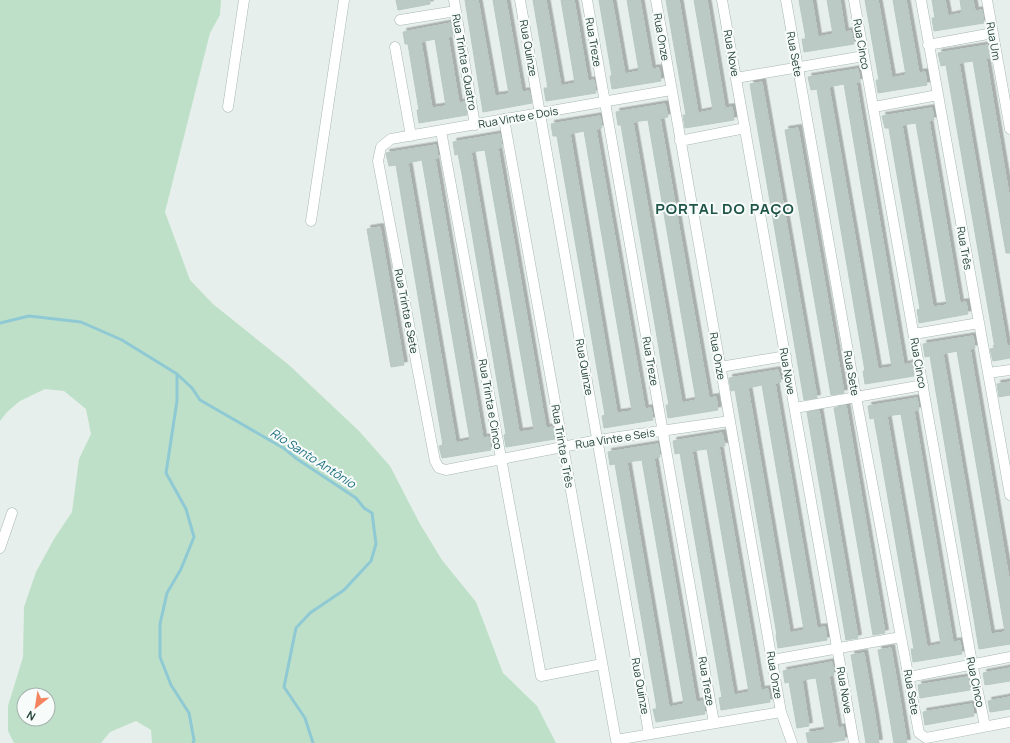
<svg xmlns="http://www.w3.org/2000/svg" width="1010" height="743" font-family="Manrope,sans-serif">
<defs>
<filter id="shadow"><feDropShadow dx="3.5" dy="-3.5" stdDeviation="0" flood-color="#0004"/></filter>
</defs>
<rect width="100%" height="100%" fill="#e6efeb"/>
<!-- green -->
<path fill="#bfe0c8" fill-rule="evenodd" d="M0,0H221L220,15L210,33L165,212L190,280L213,304L289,365L359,431L390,466L420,524L442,560L476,602L503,673L537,706L556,743H152L151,730L136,721L110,732L101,743H14L8,731V706L23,657L24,607L36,572L54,539L72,512L79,459L91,434L86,409L64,391L45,389L20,401L7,412L0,421ZM24,695H48V719H24Z"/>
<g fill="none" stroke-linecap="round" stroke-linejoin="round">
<!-- stream -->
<path stroke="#8ec9d4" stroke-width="3" d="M0,323L29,316L81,322L122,340L177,374L192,388L200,400L285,449L297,459L356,498L364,508L372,513L376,544L371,561L344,590L310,613L296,628L284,687L305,718L313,743
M177,374V401L166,473L186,509L194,537L181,569L167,593L160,624V657L171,685L189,713L194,740L193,743"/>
</g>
<!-- building -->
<path fill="#bbcac4" stroke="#b8c9c2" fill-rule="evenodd" filter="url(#shadow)" d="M396,0H430V4L398,10Z
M465,0H478L495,96L509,94L493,0H506L522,92L529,91L532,103L483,112Z
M533,0H546L561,86L575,83L561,0H574L588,81L594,80L596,93L546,101L544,88H548Z
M599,0H612L625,74L639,71L627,0H640L652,69L659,68L661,81L612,89L610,76H612Z
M666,0H679L698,113L713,110L694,0H707L725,108L732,107L734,120L685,128L683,115H686Z
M799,0H812L818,37L833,34L827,0H840L845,32L851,31L854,44L804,52L802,39H806Z
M865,0H878L892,78L906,75L893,0H906L919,73L925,72L927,85L878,93L876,80H879Z
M932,0H945L948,16L962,13L960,0H973L975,11L982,10L984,23L934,31L932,18H935Z
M451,23L453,36L448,37L459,103L465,102L467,115L419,123L417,110H419L408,44H405L403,32ZM435,39L446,106L432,108L421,42Z
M988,45L990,58H986L1010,201V253H1006L973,61L959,63L1007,346H1010V358L993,361L990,349L995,348L946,65L941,66L938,53Z
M858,69L860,82H856L904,365L912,363L914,376L865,384L863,371H865L817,89L811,90L808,77ZM844,84L892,367L878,369L829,87Z
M762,82L817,398L804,400L750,84Z
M665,104L668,117L660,118L709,398L716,397L718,410L668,418L666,405H669L662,366L621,125H618L616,112ZM648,120L696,400L682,403L633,122Z
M932,108L934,120L929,121L960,303L966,302L968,314L919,323L917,310L920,309L889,128H885L882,116ZM916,123L947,305L933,307L902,125Z
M600,116L602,128L596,129L641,386L645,409L651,408L653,420L604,428L602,416L605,415L557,136H553L551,124ZM584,131L632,411L617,413L570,134Z
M798,128L844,393L831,395L785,130Z
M500,134L502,147L498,148L546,428L553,427L555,439L506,447L504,435L506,434L462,174L458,154L455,155L453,142ZM485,150L534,430L519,432L471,152Z
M436,145L438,158H435L483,438L489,437L491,450L442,458L439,446L443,445L396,165L389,166L386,153ZM422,160L470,440L456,443L408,163Z
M380,227L404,365L391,367L367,229Z
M973,336L975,348L970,349L1010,585V644L979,649L930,356L925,357L923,344ZM957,351L1005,632L991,634L943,354Z
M778,370L781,382L775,383L817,628L825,627L827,640L778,648L776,635H777L735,390L731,391L729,378ZM762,385L804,630L790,633L748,388Z
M1010,382V395L999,397L997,384Z
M917,398L919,410L914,411L953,642L960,641L962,654L913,662L911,649H914L878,440L874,418L870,419L868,406ZM901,414L941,644L927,647L887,416Z
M846,405L885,633L873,635L834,408Z
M819,410L858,638L846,640L807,412Z
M722,433L725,446H719L761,690L768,689L770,702L721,710L719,698L722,697L680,453L675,454L673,441ZM707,449L749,692L734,695L692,451Z
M658,444L660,457L654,458L696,702L703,701L705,714L656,722L653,709H657L615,464L610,465L608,452ZM642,460L684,704L669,707L627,462Z
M891,648L900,700L907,743H894L882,672L878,650Z
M864,653L875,716L879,743H866L851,655Z
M832,662L834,675L829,676L838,728L843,727L845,740L827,743H808L806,733L825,730L816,678L802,680L809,726L797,728L789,682L785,683L783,671Z
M1010,668V681L985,685L983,673Z
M968,677L970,690L920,698L918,685Z
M1010,697V709L990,712L988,701Z
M972,704L974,716L925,725L923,712Z"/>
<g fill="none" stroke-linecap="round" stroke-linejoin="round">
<!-- minor casing -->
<g stroke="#a8b8b2" stroke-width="11">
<path id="minor" d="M454,0L475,125
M520,0L649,734
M587,0L714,723
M656,0L781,712L792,743
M722,0L854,743
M786,0L856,397L919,733L926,738L1010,722
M854,0L972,663L985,726
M921,0L1010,495
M987,0L1010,129
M400,20L456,11
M928,45L993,33
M395,47L411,136
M736,78L864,56
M671,90L391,139L381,147L378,161L435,461L439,468L446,470L598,440L730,421
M228,107L244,0
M874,107L938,95
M504,119L616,740L781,712
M441,131L541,676L602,664
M680,141L745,128
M311,221L344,0
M914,334L979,323
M720,367L786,356
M988,373L1010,370
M795,408L923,385
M0,548L12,513
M772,660L901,637
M909,677L1010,657"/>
</g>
<!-- minor -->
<use href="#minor" stroke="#fff" stroke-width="10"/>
</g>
<g text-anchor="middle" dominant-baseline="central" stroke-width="4" stroke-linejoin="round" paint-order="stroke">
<!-- street labels -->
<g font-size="11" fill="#24423a" stroke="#f7fbf9">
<text transform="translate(662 37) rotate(80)">Rua Onze</text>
<text transform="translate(994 41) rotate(80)">Rua Um</text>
<text transform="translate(594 42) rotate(80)">Rua Treze</text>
<text transform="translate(862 44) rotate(80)">Rua Cinco</text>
<text transform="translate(529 48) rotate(80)">Rua Quinze</text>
<text transform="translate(732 53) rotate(80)">Rua Nove</text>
<text transform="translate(795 54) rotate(80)">Rua Sete</text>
<text transform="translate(465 62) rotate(80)">Rua Trinta e Quatro</text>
<text transform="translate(518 117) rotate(-10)">Rua Vinte e Dois</text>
<text transform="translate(965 248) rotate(80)">Rua Três</text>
<text transform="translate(407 311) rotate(79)">Rua Trinta e Sete</text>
<text transform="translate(718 356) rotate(80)">Rua Onze</text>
<text transform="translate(651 361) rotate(80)">Rua Treze</text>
<text transform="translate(919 363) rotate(80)">Rua Cinco</text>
<text transform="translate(585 367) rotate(80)">Rua Quinze</text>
<text transform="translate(788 371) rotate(80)">Rua Nove</text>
<text transform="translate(852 373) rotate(80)">Rua Sete</text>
<text transform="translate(491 404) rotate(80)">Rua Trinta e Cinco</text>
<text transform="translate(615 438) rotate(-9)">Rua Vinte e Seis</text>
<text transform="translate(563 446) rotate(80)">Rua Trinta e Três</text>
<text transform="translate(775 675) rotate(80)">Rua Onze</text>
<text transform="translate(707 681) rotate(80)">Rua Treze</text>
<text transform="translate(976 682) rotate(78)">Rua Cinco</text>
<text transform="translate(641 686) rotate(80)">Rua Quinze</text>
<text transform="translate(845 690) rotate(80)">Rua Nove</text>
<text transform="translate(912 692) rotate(80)">Rua Sete</text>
</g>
<!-- water labels -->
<g font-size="12" font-style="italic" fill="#1c6f80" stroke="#f7fbf9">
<text transform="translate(313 458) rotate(33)">Rio Santo Antônio</text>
</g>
<!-- district labels -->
<g font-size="15" font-weight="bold" letter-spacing="1" fill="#1f5548" stroke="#f7fbf9">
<text x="725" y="208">PORTAL DO PAÇO</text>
</g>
</g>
<!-- north arrow -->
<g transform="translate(36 707) rotate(210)"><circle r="19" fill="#f7fbf9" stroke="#a3b1ad"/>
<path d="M0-3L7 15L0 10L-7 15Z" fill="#f4845f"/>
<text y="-6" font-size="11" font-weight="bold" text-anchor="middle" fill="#24423a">N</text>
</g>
</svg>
